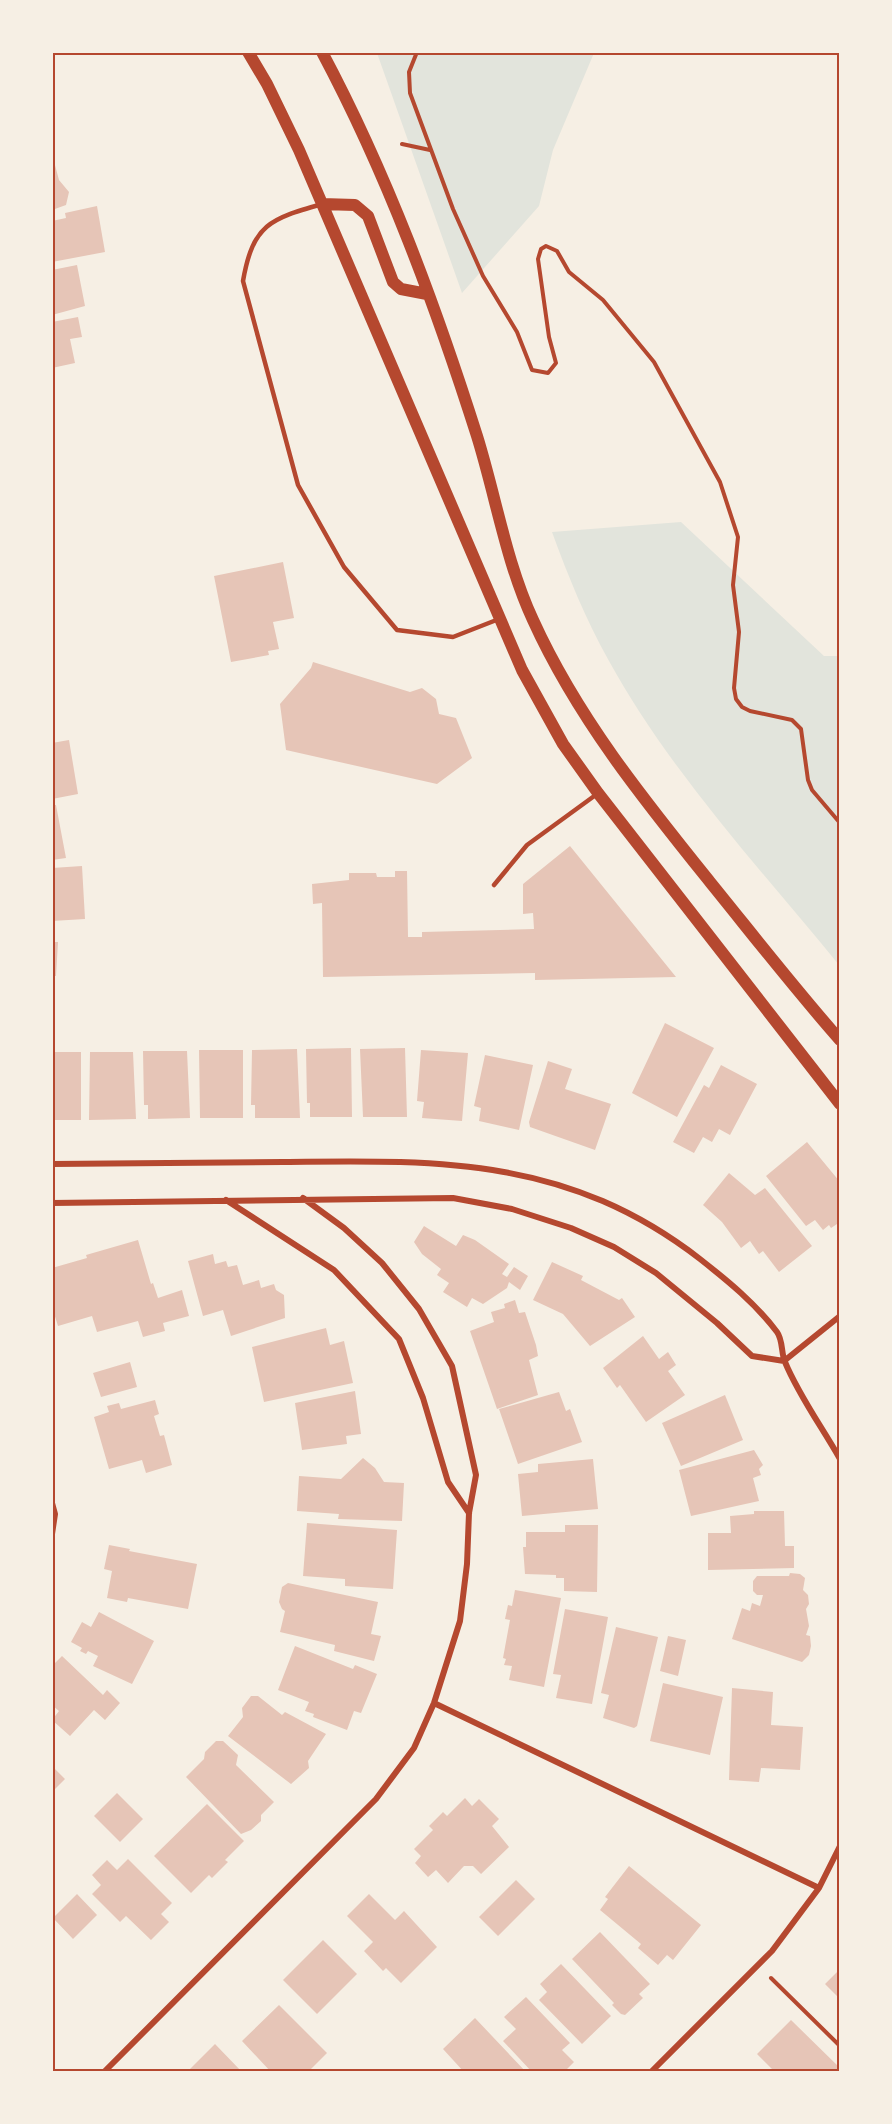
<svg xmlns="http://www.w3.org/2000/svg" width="892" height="2124" font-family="Inter,sans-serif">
<rect width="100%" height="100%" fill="#f6efe4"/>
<!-- green -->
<path fill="#e2e4dc" d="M377,53H594L553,150L539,206L462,293Z
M681,522L824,656H839V965C759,867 670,772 609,661C586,620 568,576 552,532Z"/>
<!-- building -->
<path fill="#e6c5b7" d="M52,154L59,180L69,192L66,205L52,210Z
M97,206L105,252L52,262V221L66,218L65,213Z
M77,265L85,306L52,315V270Z
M78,317L82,337L70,339L75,363L52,368V322Z
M283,562L294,618L273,622L279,649L268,651L269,655L231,662L214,576Z
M313,662L410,692L422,688L436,699L439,714L456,718L472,758L437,784L286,750L280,704L311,668Z
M69,740L78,794L52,799V743Z
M52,805H56L66,858L52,860Z
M570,846L676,977L535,980V973L323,977L322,903L313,904L312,884L349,880V873H376L377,877H395V871H407L408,937H422V932L534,929L533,913L523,914V884Z
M82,866L85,919L52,921V868Z
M52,942H58L56,976H52Z
M665,1023L714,1048L677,1117L632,1093Z
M351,1048L352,1117H310V1103H307L306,1049Z
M405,1048L407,1117H363L360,1049Z
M297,1049L300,1118H255V1105H251L252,1050Z
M199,1050H243V1118H200Z
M421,1050L468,1053L462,1121L422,1118L424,1102L417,1101Z
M143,1051H187L190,1118L148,1119V1105H144Z
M52,1052H81V1120H52Z
M90,1052H133L136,1119L89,1120Z
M485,1055L533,1065L519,1130L479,1121L481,1108L474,1106Z
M548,1061L572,1069L565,1089L611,1104L595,1150L530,1127L529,1122Z
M721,1065L757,1084L730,1135L719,1129L712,1142L703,1137L694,1153L673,1142L704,1085L709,1088Z
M807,1142L840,1182V1222L831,1228L829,1225L823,1230L815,1220L806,1226L766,1176Z
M729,1173L755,1195L765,1188L812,1246L779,1272L763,1251L759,1254L750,1241L741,1248L722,1222L703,1205Z
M424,1226L456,1246L463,1235L475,1240L509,1264L502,1274L507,1277L514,1267L528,1276L520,1290L509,1282L507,1288L483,1304L472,1298L467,1307L443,1292L449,1283L437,1275L441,1269L422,1254L414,1242Z
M138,1240L151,1284L153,1283L158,1298L182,1290L189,1316L163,1323L165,1331L143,1337L138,1321L97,1332L92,1316L58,1326L52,1307V1268L87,1258L86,1255Z
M213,1254L215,1264L226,1261L228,1267L237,1265L243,1285L259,1280L261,1288L274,1284L276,1290L284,1295L285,1318L231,1336L223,1310L203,1316L188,1261Z
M552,1262L583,1276L581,1280L619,1300L622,1298L635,1317L590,1346L563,1314L533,1300Z
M515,1300L519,1313L525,1312L536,1345L538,1356L529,1360L538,1395L497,1409L470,1331L494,1322L491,1312L505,1308L504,1304Z
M326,1328L330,1345L344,1341L353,1383L264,1402L252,1347Z
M643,1336L659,1359L668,1352L676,1365L668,1371L685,1395L646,1422L620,1385L617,1388L603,1368Z
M130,1362L137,1387L101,1397L93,1373Z
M355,1391L361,1434L346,1436L347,1444L302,1450L295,1403Z
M559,1392L566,1411L570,1409L582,1442L518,1464L499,1409Z
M725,1395L743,1440L681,1466L662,1423Z
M155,1400L159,1414L154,1416L160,1436L164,1435L172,1465L146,1473L142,1460L109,1469L94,1417L109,1412L107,1406L119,1403L121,1409Z
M754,1450L763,1465L759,1469L761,1475L753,1478L759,1501L691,1516L679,1470Z
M363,1458L375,1468L384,1482L404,1483L402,1521L338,1519L339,1514L297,1511L299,1476L341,1479Z
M593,1459L598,1509L522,1516L518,1474L538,1472V1464Z
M754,1511H784L785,1546H794V1568L708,1570V1533H731L730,1516L754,1514Z
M307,1523L397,1530L393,1589L345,1586V1579L303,1576Z
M565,1525H598L597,1592L564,1591V1578H556V1575L525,1574L523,1547H526V1532H565Z
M109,1545L130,1549L129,1551L197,1564L188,1609L128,1598L127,1602L107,1598L112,1571L104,1569Z
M790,1573L800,1574L805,1578L803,1590L808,1595L809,1604L806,1609L809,1626L806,1635L810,1636L811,1646L809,1655L802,1662L732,1639L742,1608L750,1611L752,1603L760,1606L763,1595H757L753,1591V1581L757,1576H789Z
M288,1583L378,1602L371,1634L381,1636L374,1661L334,1651L335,1645L280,1632L285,1611L282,1609L279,1602L282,1587Z
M515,1590L561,1598L544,1687L509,1680L512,1666L504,1665L506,1659L503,1658L510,1620L505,1619L508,1605L512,1606Z
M565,1609L608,1617L592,1704L556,1698L561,1675L553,1674Z
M99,1612L154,1641L132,1684L93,1666L98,1656L88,1651L86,1654L80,1651L82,1648L71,1642L82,1622L91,1627Z
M616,1627L658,1637L637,1726L634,1728L603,1718L609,1695L601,1693Z
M668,1636L686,1640L678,1676L660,1671Z
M295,1646L353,1669L355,1665L377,1674L361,1713L354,1711L347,1730L313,1717L314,1714L305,1711L309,1702L278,1690Z
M62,1656L103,1695L107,1690L120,1703L105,1720L94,1710L70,1736L52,1720L59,1711L52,1705V1666Z
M663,1683L723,1697L710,1755L650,1741Z
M732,1688L773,1692L771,1725L803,1727L800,1770L761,1768L759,1782L729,1780Z
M251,1696H258L282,1715L285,1712L326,1734L308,1761L309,1768L291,1784L228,1736L243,1717L242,1708Z
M216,1741H223L238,1755L236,1765L274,1802L261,1815V1821L251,1830L241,1834L186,1777L204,1759L205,1752Z
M52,1766L65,1779L52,1792Z
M117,1793L143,1819L120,1842L94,1816Z
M465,1798L472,1806L479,1799L499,1819L492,1826L509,1847L481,1874L473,1866H464L448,1883L436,1870L428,1877L415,1863L421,1856L414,1849L433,1830L429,1826L443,1812L447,1816Z
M207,1804L244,1841L225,1860L228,1862L212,1878L209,1875L191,1893L154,1856Z
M128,1859L172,1903L161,1914L169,1922L151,1940L126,1916L120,1922L92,1894L101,1885L92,1875L107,1860L117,1870Z
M629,1866L701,1925L673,1960L667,1955L658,1965L638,1948L641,1944L600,1910L608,1899L605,1897Z
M516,1880L535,1899L498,1936L479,1917Z
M77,1894L97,1915L73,1939L53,1918Z
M369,1894L395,1920L404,1911L437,1947L401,1983L386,1968L383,1971L364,1951L373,1942L347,1916Z
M600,1932L650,1984L639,1994L643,1998L625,2015L621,2014L612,2005L614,2003L572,1959Z
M323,1940L357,1974L317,2014L283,1980Z
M561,1964L611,2016L582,2044L539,2000L547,1992L540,1984Z
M840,1969V1999L825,1984Z
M526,1997L570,2043L562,2050L574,2062L564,2072H532L503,2041L516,2029L504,2017Z
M279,2005L327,2053L308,2072H271L242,2041Z
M475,2018L526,2072H464L443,2049Z
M791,2020L840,2068V2072H775L757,2054Z
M215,2044L242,2072H187Z"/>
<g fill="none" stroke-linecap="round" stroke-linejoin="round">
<!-- path -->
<path stroke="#b5482f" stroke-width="4" d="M417,52L409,72L410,93L453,209L483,276L517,332L532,370L548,373L556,363L549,337L538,259L541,249L546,246L557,251L569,272L603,300L654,362L720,482L738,537L733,585L739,632L734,688L736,699L742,707L750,711L792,720L801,729L808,780L812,790L840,823
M402,144L430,150
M771,1978L840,2046"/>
<!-- service -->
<path stroke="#b5482f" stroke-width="4.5" d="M322,204C270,219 253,224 243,281L298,485L344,567L397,630L453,637L499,619
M494,885L527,845L597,794"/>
<!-- minor -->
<path stroke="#b5482f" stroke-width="6" d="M52,1164C129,1163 206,1163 283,1162C441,1160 568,1157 700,1259C728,1281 755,1303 777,1332C783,1340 781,1353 785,1362C799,1396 822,1427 840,1459
M226,1200L334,1270L399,1339L423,1398L448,1482L469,1513
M52,1203L453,1198L512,1209L571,1228L614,1247L656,1273L717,1323L752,1356L784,1361
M784,1361L840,1316
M52,1503L55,1514L52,1534
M434,1703L819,1888
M104,2072L376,1799L414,1748L434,1703L460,1621L467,1564L469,1513L476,1475L452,1366L419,1309L382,1263L344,1228L303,1198
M651,2072L772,1951L819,1888L840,1846"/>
<!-- secondary -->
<path stroke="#b5482f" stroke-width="12" d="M248,52L267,84L299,150L522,670L563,744L598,793L840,1104
M322,52C387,174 435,304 477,436C496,497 506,562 533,620C577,717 644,800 710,882C753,935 795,989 840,1040
M322,204L355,205L368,216L393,282L401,289L427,294"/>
</g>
<!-- border -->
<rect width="892" height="2124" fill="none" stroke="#f6efe4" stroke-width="108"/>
<rect x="54" y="54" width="784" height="2016" fill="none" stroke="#b5482f" stroke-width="2"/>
</svg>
